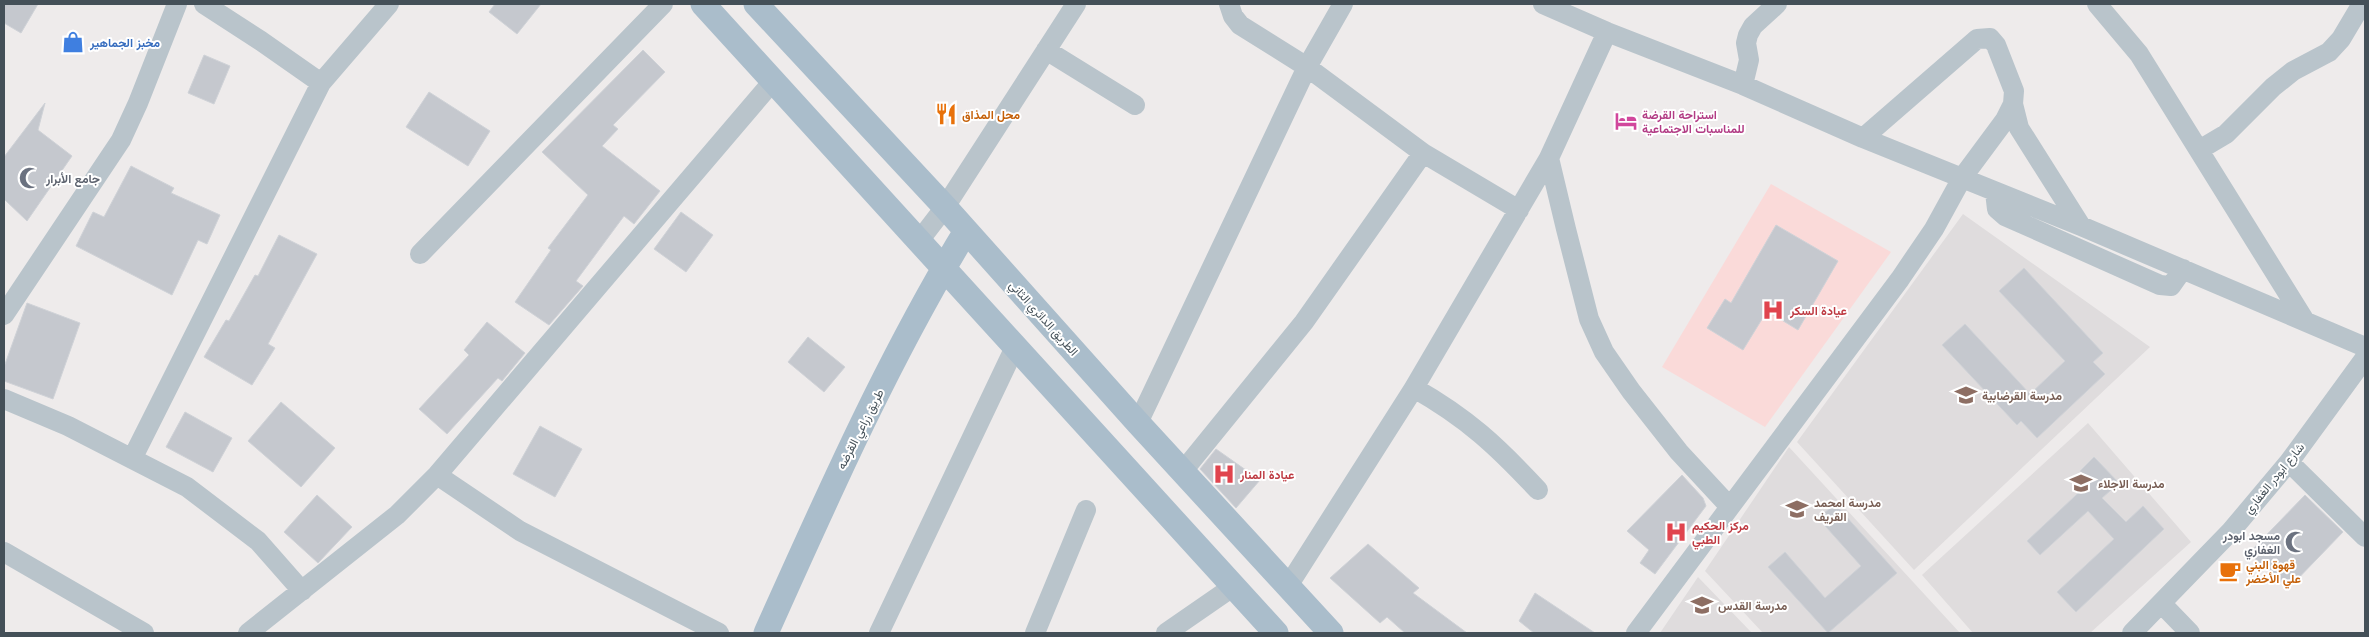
<svg xmlns="http://www.w3.org/2000/svg" width="2369" height="637" font-family="Quicksand,Vazirmatn,sans-serif">
<rect width="100%" height="100%" fill="#eeebeb"/>
<!-- education -->
<path fill="#dfdcdd" d="M1963,214L2150,347L1914,570L1797,442Z
M2088,423L2191,542L2090,633H1973L1922,575Z
M1789,447L1960,633H1763L1705,571Z
M1698,577L1752,633H1660Z"/>
<!-- medical -->
<path fill="#fadad9" d="M1771,184L1891,252L1765,427L1662,367Z"/>
<!-- building -->
<path fill="#c5c8ce" stroke="#cfd2d7" d="M4,4H38L21,33L4,23Z
M495,4H541L517,34L489,12Z
M643,50L665,72L613,125L618,129L602,146L660,191L634,224L624,216L576,281L583,286L549,325L515,302L551,250L548,248L588,195L542,152Z
M204,55L230,66L214,104L188,93Z
M429,92L490,131L468,166L406,127Z
M45,103L38,130L72,156L27,221L4,199V157Z
M131,166L174,188L171,193L220,215L207,244L198,240L172,295L76,246L93,212L104,217Z
M681,212L713,235L686,272L654,249Z
M1776,225L1838,261L1798,330L1767,311L1743,350L1707,328L1725,299L1731,303Z
M279,235L317,254L268,344L275,348L252,385L204,357L226,320L229,321L255,275L258,276Z
M2024,268L2103,353L2093,362L2105,374L2037,438L2021,421L2017,425L1942,345L1965,324L2030,394L2065,361L1999,291Z
M27,303L80,323L53,399L4,381V367Z
M487,322L525,353L502,381L498,378L447,434L419,409L469,355L464,350Z
M808,337L845,367L824,392L788,362Z
M281,402L335,448L301,487L248,441Z
M185,412L232,438L213,472L166,447Z
M540,426L582,449L555,497L513,474Z
M1216,449L1260,480L1236,508L1200,469Z
M2094,457L2119,483L2102,498L2126,522L2143,506L2164,529L2076,612L2057,592L2114,539L2088,511L2040,555L2027,541L2090,482L2080,471Z
M1682,475L1703,498L1706,506L1655,574L1640,563L1649,550L1627,531Z
M317,495L352,527L318,563L284,532Z
M2305,495L2343,532L2288,589L2249,553Z
M1835,504L1897,573L1828,633L1768,567L1785,552L1825,598L1861,566L1818,518Z
M1368,544L1419,588L1413,593L1467,633H1405L1387,617L1380,623L1330,578Z
M1535,593L1595,633H1534L1519,621Z"/>
<g fill="none" stroke-linecap="round" stroke-linejoin="round">
<!-- minor -->
<path stroke="#b9c4cb" stroke-width="20" d="M204,4L261,41L321,83
M1229,4L1233,16L1240,25L1307,67L1423,153L1519,210
M1543,4L1607,32L1743,85L1863,138L2081,226L2365,347
M2097,4L2139,54L2305,321
M1607,32L1549,158L1566,229L1589,319L1604,352L1631,391L1679,452L1730,507
M1046,50L1135,105
M1743,85L1749,60L1746,43L1748,35L1753,26L1777,4
M2013,104L2019,128L2081,226
M2199,150L2226,134L2273,87L2293,71L2329,52L2341,39L2360,7
M1995,192L1997,209L2005,216L2160,285L2171,286L2183,269
M919,241L945,207L1076,4
M420,254L663,4
M4,315L121,140L138,103L177,4
M1414,388C1467,418 1497,446 1538,490
M4,399L68,426L187,487L258,541L302,591
M1138,423L1307,67L1343,4
M132,459L321,83L389,4
M2289,462L2365,537
M1183,471L1304,322L1423,153
M437,475L520,531L719,633
M4,552L144,633
M1288,586L1414,388L1549,158
M2162,604L2190,633
M248,633L397,515L437,475L773,81
M879,633L1015,347
M1035,633L1086,510
M1166,633L1234,586
M1636,633L1900,279L1934,229L1962,178L2005,120L2013,104L2014,91L1996,45L1990,38L1977,39L1863,138
M2132,633L2231,531L2289,462L2365,358"/>
<!-- major -->
<path stroke="#aabdcb" stroke-width="25" d="M703,4L1276,633
M756,4L945,207L1138,423L1331,633
M766,633C827,497 888,359 966,231"/>
</g>
<!-- icons -->
<defs>
<g id="shop-bare" transform="scale(1.725)"><path d="M-5-2.5h2.3a2.7 3.5 0 0 1 5.4 0H5L5.5 6h-11ZM-1.5-2.5h3a1.5 2.3 0 0 0-3 0Z" fill="#3f7fe0" stroke="#fff" stroke-width="2.5" paint-order="stroke"/></g>
<g id="restaurant-bare" transform="scale(1.725)"><path d="M-5-6h1v4h1v-4h1v4h1v-4h1v5L-1.5 .5V6h-2V.5L-5-1ZM5-6V6H3V1.5H1.5Q1.5-4 5-6Z" fill="#e8710a" stroke="#fff" stroke-width="2.5" paint-order="stroke"/></g>
<g id="hotel-bare" transform="scale(1.725)"><path d="M-6-4.5h1.5V1H6V5H4.5V3h-9V5H-6ZM-4 0a1.8 1.8 0 1 1 3.6 0ZM.5 0V-2.5h3Q6-2.5 6 0Z" fill="#d1479c" stroke="#fff" stroke-width="2.5" paint-order="stroke"/></g>
<g id="mosque-bare" transform="scale(1.725)"><path d="M3.5-4.9A6 6 0 1 0 3.5 4.9A5 5 0 1 1 3.5-4.9Z" fill="#6b7280" stroke="#fff" stroke-width="2.5" paint-order="stroke"/></g>
<g id="hospital-bare" transform="scale(1.725)"><path d="M-5-5h3v3.5h4V-5h3V5h-3V1.5h-4V5h-3Z" fill="#e0444e" stroke="#fff" stroke-width="2.5" paint-order="stroke"/></g>
<g id="school-bare" transform="scale(1.725)"><path d="M0-5L7-2L0 1L-7-2ZM-4 1L0 2.5L4 1V4Q0 6-4 4Z" fill="#8d6e63" stroke="#fff" stroke-width="2.5" paint-order="stroke"/></g>
<g id="cafe-bare" transform="scale(1.725)"><path d="M-5.5-4.5H6V0H3Q3 3.5 0 3.5H-2.5Q-5.5 3.5-5.5 0ZM3-3.2v2h1.7v-2ZM-6 4.5H4V6H-6Z" fill="#e8710a" stroke="#fff" stroke-width="2.5" paint-order="stroke"/></g>
</defs>
<g fill-rule="evenodd">
<use href="#shop-bare" x="73" y="42"/>
<use href="#restaurant-bare" x="946" y="114"/>
<use href="#hotel-bare" x="1626" y="121"/>
<use href="#mosque-bare" x="30" y="178"/>
<use href="#hospital-bare" x="1773" y="310"/>
<use href="#school-bare" x="1966" y="395"/>
<use href="#hospital-bare" x="1224" y="474"/>
<use href="#school-bare" x="2081" y="483"/>
<use href="#school-bare" x="1797" y="509"/>
<use href="#hospital-bare" x="1676" y="532"/>
<use href="#mosque-bare" x="2296" y="542"/>
<use href="#cafe-bare" x="2230" y="571"/>
<use href="#school-bare" x="1702" y="605"/>
</g>
<g text-anchor="middle" dominant-baseline="central" stroke-width="4" stroke-linejoin="round" paint-order="stroke">
<!-- shop labels -->
<g font-size="12" font-weight="bold" fill="#366cbe" stroke="#fff" text-anchor="start">
<text x="90" y="42">مخبز الجماهير</text>
</g>
<!-- food labels -->
<g font-size="12" font-weight="bold" fill="#c56008" stroke="#fff" text-anchor="start">
<text x="962" y="114">محل المذاق</text>
<text x="2246" y="564">قهوة البني<tspan x="2246" dy="14">علي الأخضر</tspan></text>
</g>
<!-- hotel labels -->
<g font-size="12" font-weight="bold" fill="#b23c85" stroke="#fff" text-anchor="start">
<text x="1642" y="114">استراحة القرضة<tspan x="1642" dy="14">للمناسبات الاجتماعية</tspan></text>
</g>
<!-- worship labels -->
<g font-size="12" font-weight="bold" fill="#5b616d" stroke="#fff" text-anchor="start">
<text x="46" y="178">جامع الأبرار</text>
<text x="2280" y="535" text-anchor="end">مسجد ابودر<tspan x="2280" dy="14">الغفاري</tspan></text>
</g>
<!-- health labels -->
<g font-size="12" font-weight="bold" fill="#be3a42" stroke="#fff" text-anchor="start">
<text x="1790" y="310">عيادة السكر</text>
<text x="1240" y="474">عيادة المنار</text>
<text x="1692" y="525">مركز الحكيم<tspan x="1692" dy="14">الطبي</tspan></text>
</g>
<!-- street labels -->
<g font-size="12" fill="#445058" stroke="#fff">
<text transform="translate(1044 318) rotate(48)">الطريق الدائري الثاني</text>
<text transform="translate(860 429) rotate(-63)">طريق زراعي القرضه</text>
<text transform="translate(2274 478) rotate(-51)">شارع ابودر الغفاري</text>
</g>
<!-- education labels -->
<g font-size="12" font-weight="bold" fill="#785e54" stroke="#fff" text-anchor="start">
<text x="1982" y="395">مدرسة القرضابية</text>
<text x="2098" y="483">مدرسة الاجلاء</text>
<text x="1814" y="502">مدرسة امحمد<tspan x="1814" dy="14">القريف</tspan></text>
<text x="1718" y="605">مدرسة القدس</text>
</g>
</g>
<!-- border -->
<rect width="2369" height="637" fill="none" stroke="#445058" stroke-width="10"/>
</svg>
